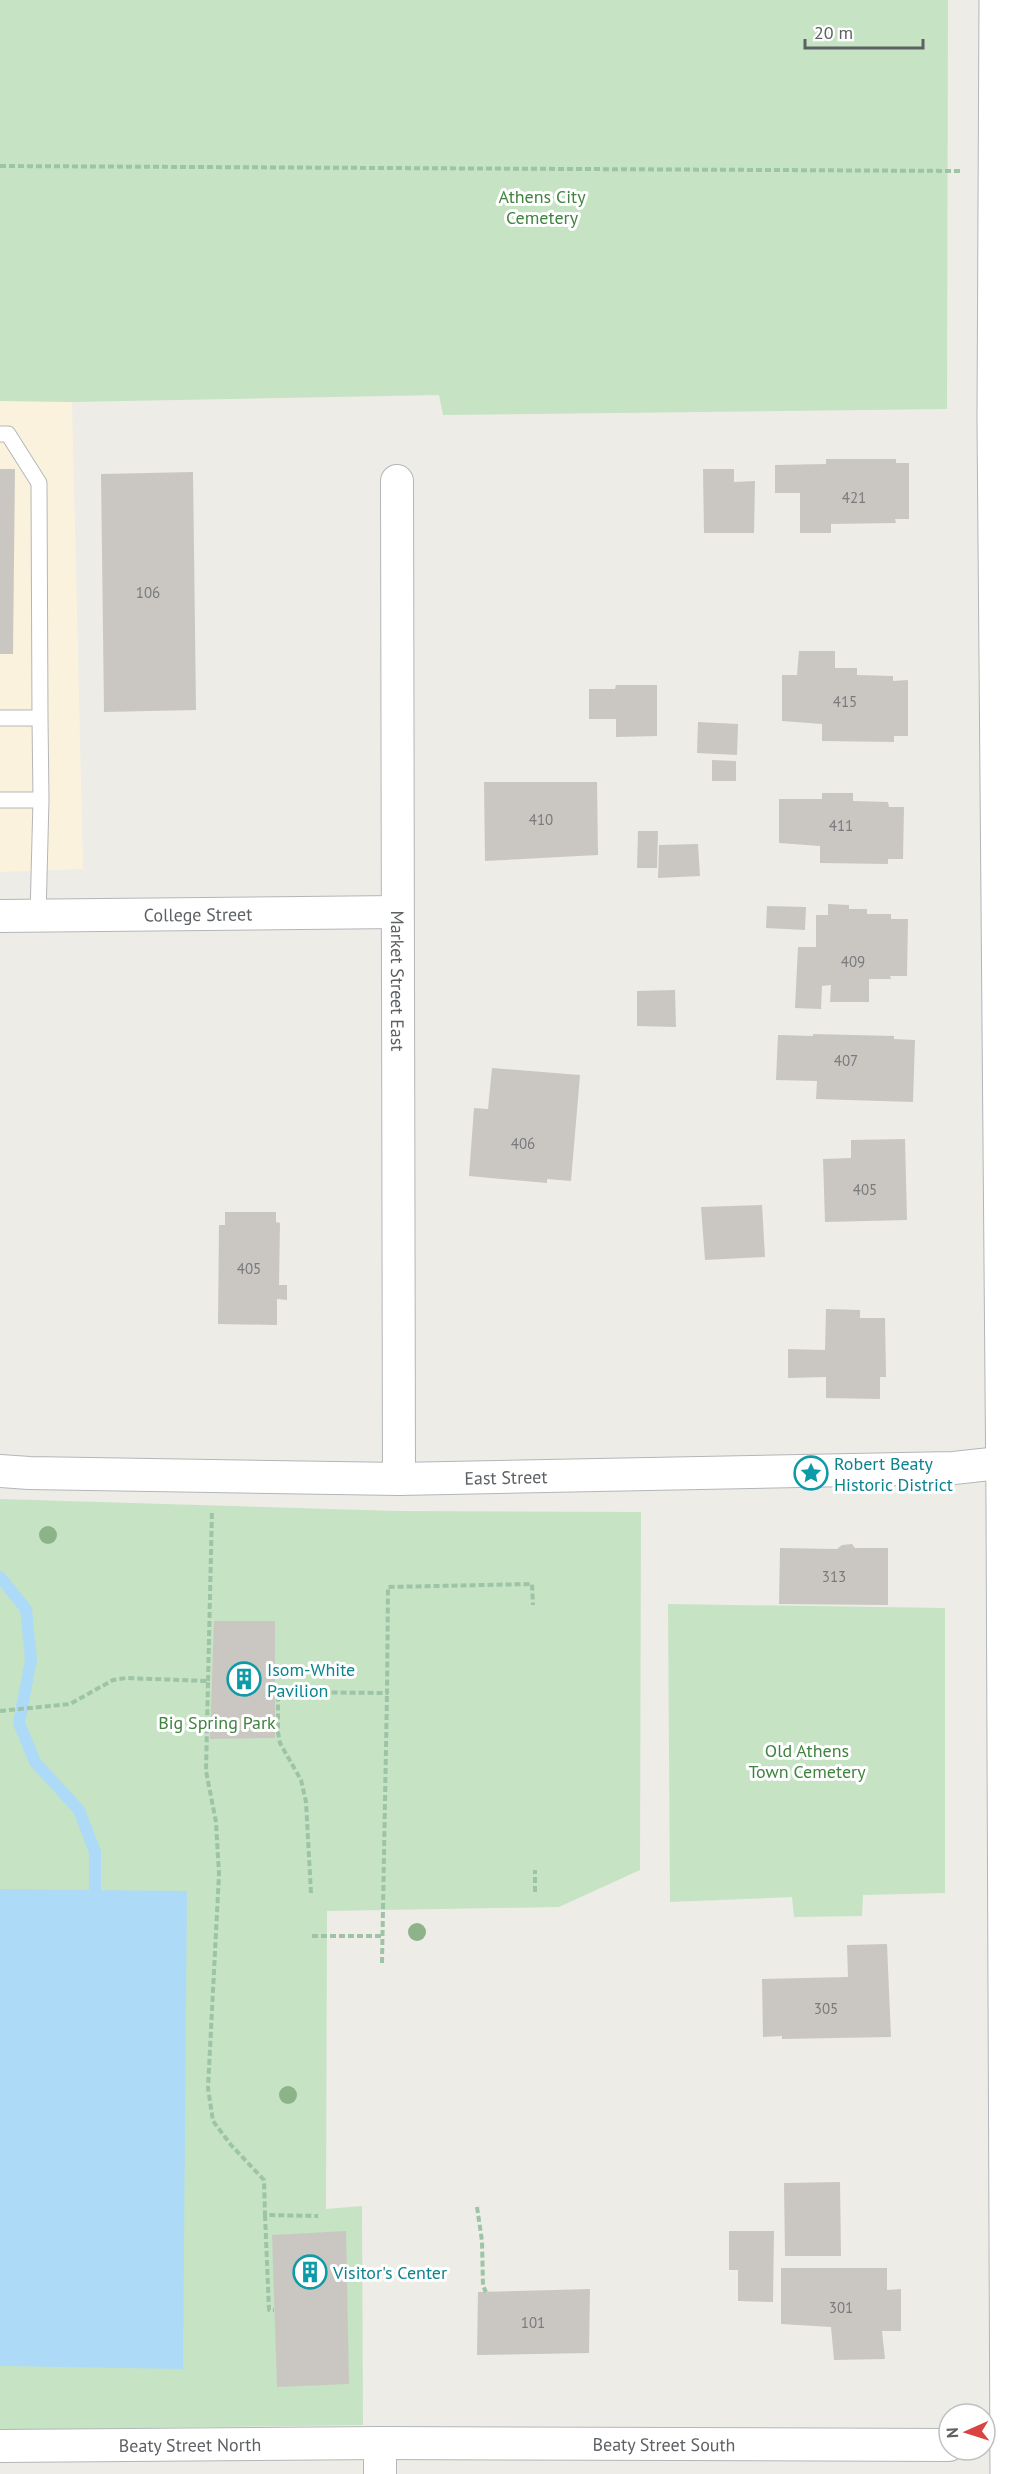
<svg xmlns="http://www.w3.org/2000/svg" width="1009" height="2474" font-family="'PT Sans',sans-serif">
<rect width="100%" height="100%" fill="#eeece6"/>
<!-- commercial -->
<path fill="#fbf2de" d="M0,401L72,402L83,869L0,872Z"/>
<!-- green -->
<path fill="#c6e3c4" d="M0,0H948L947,409L443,415L439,395L72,402L0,401Z
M0,1499L397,1511L641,1512L640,1870L559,1907L327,1911L326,2209L362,2206L363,2425L0,2430Z
M668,1604L945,1608V1893L863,1895L862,1916L794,1917L792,1897L670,1902Z"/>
<!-- water -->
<path fill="#addbf7" d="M0,1889L187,1891L183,2369L0,2366Z"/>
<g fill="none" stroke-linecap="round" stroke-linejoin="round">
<!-- stream -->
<path stroke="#addbf7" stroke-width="12" d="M0,1577L26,1609L31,1660L19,1723L35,1762L79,1810L95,1852V1891"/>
</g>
<!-- building -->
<path fill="#cac7c2" d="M826,459H896V463H909V519H895L896,523L831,524V533H800V493H775V465L826,464Z
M0,469H15L13,654H0Z
M703,469H734V482L755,481L754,533H704Z
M193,472L196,710L104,712L101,474Z
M799,651H835V668H857V675L893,676V681L908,680V736H894V742L822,741V724L782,721V675H797Z
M616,685H657V736L616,737V719H589V689H615Z
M698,722L738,724L737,755L697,753Z
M712,760L736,761V781H712Z
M484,782H597L598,855L485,861Z
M822,793H853V801L888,802L889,807H904L903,859H888V864L820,863V846L779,843V799H822Z
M638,831H658L657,868H637Z
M698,844L700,876L658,878L659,845Z
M828,904L849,905V909H867V914H891V919H908L907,976H890L891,979H869V1002H830L831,985L822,986L821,1009L795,1008L798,947H816V915H828Z
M767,906L806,907L805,930L766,928Z
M675,990L676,1027L637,1026V991Z
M813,1034L894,1036V1039L915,1040L913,1102L816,1099L817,1081L776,1080L778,1035L813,1036Z
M492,1068L580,1075L571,1181L547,1179V1183L469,1176L474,1108L488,1109Z
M905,1139L907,1220L825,1222L823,1159L851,1158V1140Z
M762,1205L765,1257L705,1260L701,1207Z
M225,1212H276V1222L280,1223L279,1285H287V1300L277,1299V1325L218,1324L219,1225H225Z
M826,1309L860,1310V1318H885L886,1377H880V1399L826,1398V1377L788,1378V1349L825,1350Z
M852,1544L855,1548H888V1605L779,1604L780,1548L837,1549L842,1545Z
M214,1621H275V1738L210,1739Z
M887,1944L891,2037L782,2039V2036L763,2037L762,1979L848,1977L847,1945Z
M840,2182L841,2256H785L784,2183Z
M346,2231L349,2384L277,2387L272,2235Z
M729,2231H774L773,2302L738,2301V2270H729Z
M781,2268H887V2290L901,2289V2331H882L885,2359L834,2360L831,2327L781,2324Z
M590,2289L589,2353L477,2355L478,2292Z"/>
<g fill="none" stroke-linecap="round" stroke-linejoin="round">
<!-- lane casing -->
<g stroke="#b3b6b9" stroke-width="17">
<path id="lane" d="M0,434H8L39,483L40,718
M0,718H40L41,800
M0,800H41L38,916"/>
</g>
<!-- street casing -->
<g stroke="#b3b6b9" stroke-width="34">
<g id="street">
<path id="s1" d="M397,481L399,1479"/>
<path id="s2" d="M0,916L397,912"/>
<path id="s3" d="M0,1471L29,1473L399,1479L954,1468L1009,1462"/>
<path d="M380,2443V2474"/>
<path id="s4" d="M0,2446L380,2443L949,2445"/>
</g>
</g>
<!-- secondary casing -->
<g stroke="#b2b5b9" stroke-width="35">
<path id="secondary" d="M996,0L994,420L1003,1504L1007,2474"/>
</g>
<!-- path -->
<path stroke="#9ec4a6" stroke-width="4" stroke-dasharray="6 3" stroke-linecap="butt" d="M0,166L960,171
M208,1681L212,1510
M0,1711L70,1704L113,1680L126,1678L208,1681L206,1771L216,1822L219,1874L208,2088L213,2121L231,2145L264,2180L265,2215L318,2216
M535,1892V1870
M311,1893L306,1802L301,1780L280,1743L278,1732V1692L387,1693L388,1587L532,1584L533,1605
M312,1936H384
M382,1963L387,1693
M477,2207L482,2241L483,2286L486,2292
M265,2215L269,2310H274"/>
<!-- lane -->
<use href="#lane" stroke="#fff" stroke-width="15"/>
<!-- street -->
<use href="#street" stroke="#fff" stroke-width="32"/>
<!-- secondary -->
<use href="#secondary" stroke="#fff" stroke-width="33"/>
</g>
<!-- trees -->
<g fill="#8eb28a">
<circle cx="48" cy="1535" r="9"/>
<circle cx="417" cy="1932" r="9"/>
<circle cx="288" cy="2095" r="9"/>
</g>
<!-- icons -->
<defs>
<g id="sight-ring" transform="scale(1.725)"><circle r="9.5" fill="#fff" stroke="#0f9aa8" stroke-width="1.5"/><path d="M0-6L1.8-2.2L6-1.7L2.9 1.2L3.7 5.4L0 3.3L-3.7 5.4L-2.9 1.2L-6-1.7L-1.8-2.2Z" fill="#0f9aa8"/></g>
<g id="building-ring" transform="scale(1.725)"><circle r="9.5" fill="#fff" stroke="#0f9aa8" stroke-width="1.5"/><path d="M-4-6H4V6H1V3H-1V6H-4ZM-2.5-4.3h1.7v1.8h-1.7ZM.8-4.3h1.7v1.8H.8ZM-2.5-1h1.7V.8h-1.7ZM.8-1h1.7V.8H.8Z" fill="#0f9aa8"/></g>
</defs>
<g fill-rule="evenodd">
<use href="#sight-ring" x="811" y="1473"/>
<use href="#building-ring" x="244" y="1679"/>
<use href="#building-ring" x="310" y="2272"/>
</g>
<g text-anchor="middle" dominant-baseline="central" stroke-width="6" stroke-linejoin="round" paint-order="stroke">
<!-- number labels -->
<g font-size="15" fill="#787a7c">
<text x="854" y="497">421</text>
<text x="148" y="592">106</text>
<text x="845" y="701">415</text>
<text x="541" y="819">410</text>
<text x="841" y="825">411</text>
<text x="853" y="961">409</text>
<text x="846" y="1060">407</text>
<text x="523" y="1143">406</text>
<text x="865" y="1189">405</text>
<text x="249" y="1268">405</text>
<text x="834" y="1576">313</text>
<text x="826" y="2008">305</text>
<text x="841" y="2307">301</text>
<text x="533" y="2322">101</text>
</g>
<!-- park labels -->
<g font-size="18" fill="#3f833e" stroke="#fff">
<text x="542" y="196">Athens City<tspan x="542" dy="21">Cemetery</tspan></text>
<text x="217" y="1722">Big Spring Park</text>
<text x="807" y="1750">Old Athens<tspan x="807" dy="21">Town Cemetery</tspan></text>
</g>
<!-- street labels -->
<g font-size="18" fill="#5d6164" stroke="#fff">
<text stroke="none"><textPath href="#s2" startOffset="198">College Street</textPath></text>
<text stroke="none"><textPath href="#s1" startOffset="500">Market Street East</textPath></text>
<text stroke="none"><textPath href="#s3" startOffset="506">East Street</textPath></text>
<text stroke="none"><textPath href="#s4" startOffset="664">Beaty Street South</textPath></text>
<text stroke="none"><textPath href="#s4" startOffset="190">Beaty Street North</textPath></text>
</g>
<!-- culture labels -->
<g font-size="18" fill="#0d838f" stroke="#fff" text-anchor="start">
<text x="834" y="1463">Robert Beaty<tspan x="834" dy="21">Historic District</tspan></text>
<text x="267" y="1669">Isom-White<tspan x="267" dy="21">Pavilion</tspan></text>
<text x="333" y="2272">Visitor's Center</text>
</g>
</g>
<!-- north arrow -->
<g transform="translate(967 2432) rotate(267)"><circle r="28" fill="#ffffff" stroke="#bec0c1" stroke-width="1.5"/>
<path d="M0-4.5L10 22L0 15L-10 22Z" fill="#d94341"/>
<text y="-9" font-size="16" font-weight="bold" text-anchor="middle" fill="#5d6164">N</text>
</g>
<!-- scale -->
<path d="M805 39v9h118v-9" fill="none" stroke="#5d6164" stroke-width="3"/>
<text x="814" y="39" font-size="18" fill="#5d6164" stroke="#ffffff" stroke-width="4.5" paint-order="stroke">20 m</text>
</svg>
